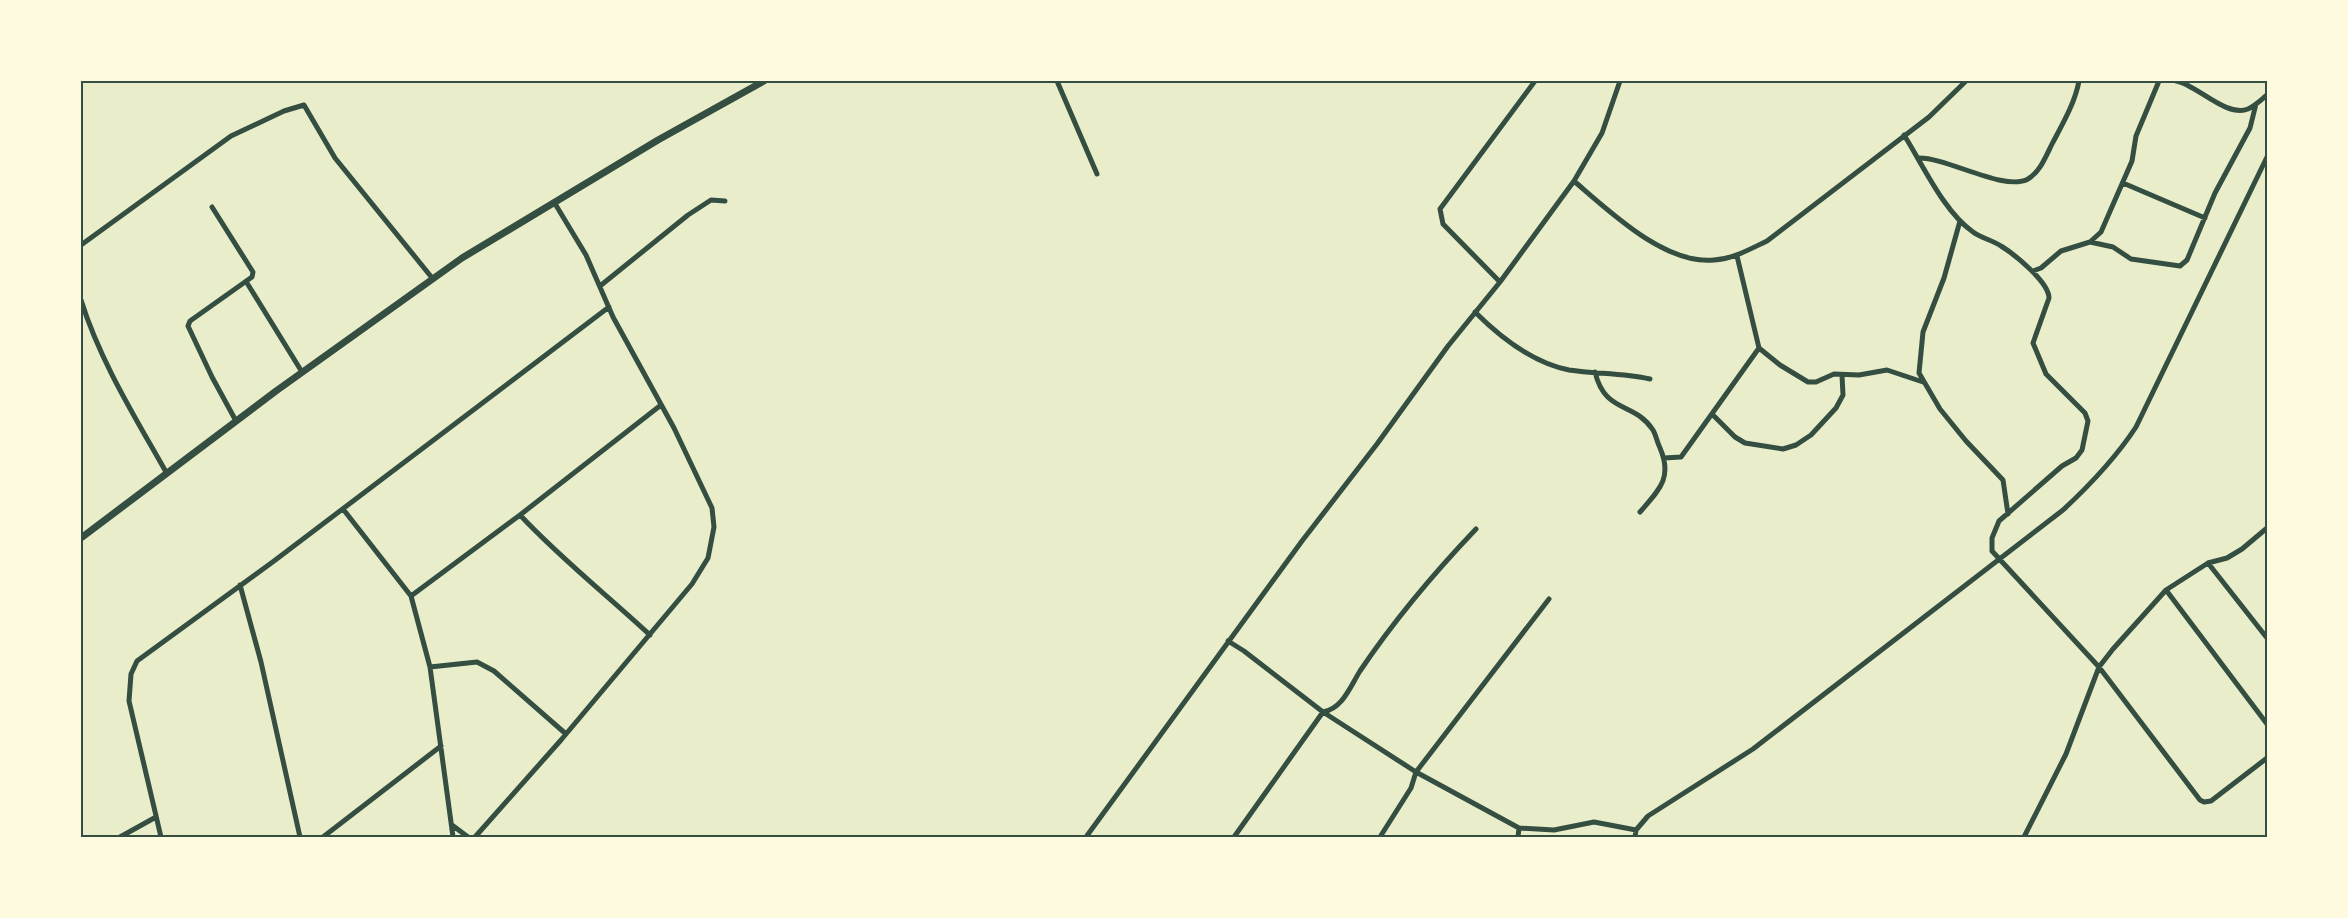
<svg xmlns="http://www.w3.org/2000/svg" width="2348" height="918" font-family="Lora,serif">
<rect width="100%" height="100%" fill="#e9edc9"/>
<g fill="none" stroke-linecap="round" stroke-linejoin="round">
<!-- minor -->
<path stroke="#344e41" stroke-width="5" d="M1057,81L1097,174
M2176,81C2196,84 2226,118 2248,109C2255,106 2261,100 2267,95
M1904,135C1923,165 1944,212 1973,232C1981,238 1992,240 2001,246C2014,254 2049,282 2049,298L2033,343L2046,374L2085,413L2088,421L2082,450L2076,458L2062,466L1999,521L1992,538V551L2099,667L2200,800L2204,802L2211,801L2267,758
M1918,158C1947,157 2004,192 2028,179C2040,172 2046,156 2052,144C2062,125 2075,103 2079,81
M1574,181C1609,211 1665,265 1714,260C1733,259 1750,249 1767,241L1929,117L1966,81
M2123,183L2205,218
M212,207L253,272L252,277L190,321L188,326L212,377L236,421
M1960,221L1944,278L1923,332L1919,373L1940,409L1966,441L2003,480L2008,514
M2090,242L2113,247L2131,259L2180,266L2187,260L2215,193L2250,128L2256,104
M81,245L231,136L284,111L304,105L335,158L433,279
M1737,256L1759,348L1780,365L1808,382H1816L1834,374L1859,375L1887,370L1923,382
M2033,271L2041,268L2061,251L2090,242L2101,232L2132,161L2136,136L2159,81
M1500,282L1443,224L1440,209L1535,81
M247,283L302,372
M600,286L688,215L711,200L725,201
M81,300C100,361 135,417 166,472
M1475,312C1501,338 1533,363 1569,370C1596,374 1623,373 1650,379
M1595,372C1605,414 1634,401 1653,430C1656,435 1657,442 1660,448C1673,478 1659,490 1640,512
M1712,414L1735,437L1745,443L1783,449L1796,445L1811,435L1836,408L1843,395L1842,375
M1664,458L1681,457L1759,348
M343,509L411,596L430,667L453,837
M520,515C560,558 607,595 650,635
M2208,563L2267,638
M240,585L261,662L300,837
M2166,590L2267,724
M411,596L520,515L661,405
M1228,641L1244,651L1323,712L1416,772L1411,788L1380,837
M430,667L477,662L494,671L566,734
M452,825L468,837
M1519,828L1554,830L1594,822L1636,830
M120,837L156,817
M161,837L129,701L131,674L137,661L274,561L609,307
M323,837L441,746
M475,837L561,740L692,584L708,558L714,527L712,508L674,428L613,317L586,255L554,202
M1086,837L1302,541L1377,444L1448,346L1500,282L1574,181L1602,133L1620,81
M1234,837L1323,712C1343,708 1350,687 1360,671C1393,622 1435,572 1476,529
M1518,837L1519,828L1416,772L1549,599
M1635,837L1636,830L1648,816L1753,749L2063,510C2091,484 2115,459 2136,427L2267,157
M2024,837L2066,754L2099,667L2113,649L2166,590L2208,563L2227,558L2242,549L2267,528"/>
<!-- tertiary -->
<path stroke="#344e41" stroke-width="7" d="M81,538L276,391L462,258L658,140L764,81"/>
</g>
<!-- border -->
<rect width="2348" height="918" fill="none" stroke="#fefae0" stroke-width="165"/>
<rect x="82" y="82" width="2184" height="754" fill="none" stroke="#344e41" stroke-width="2"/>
</svg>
